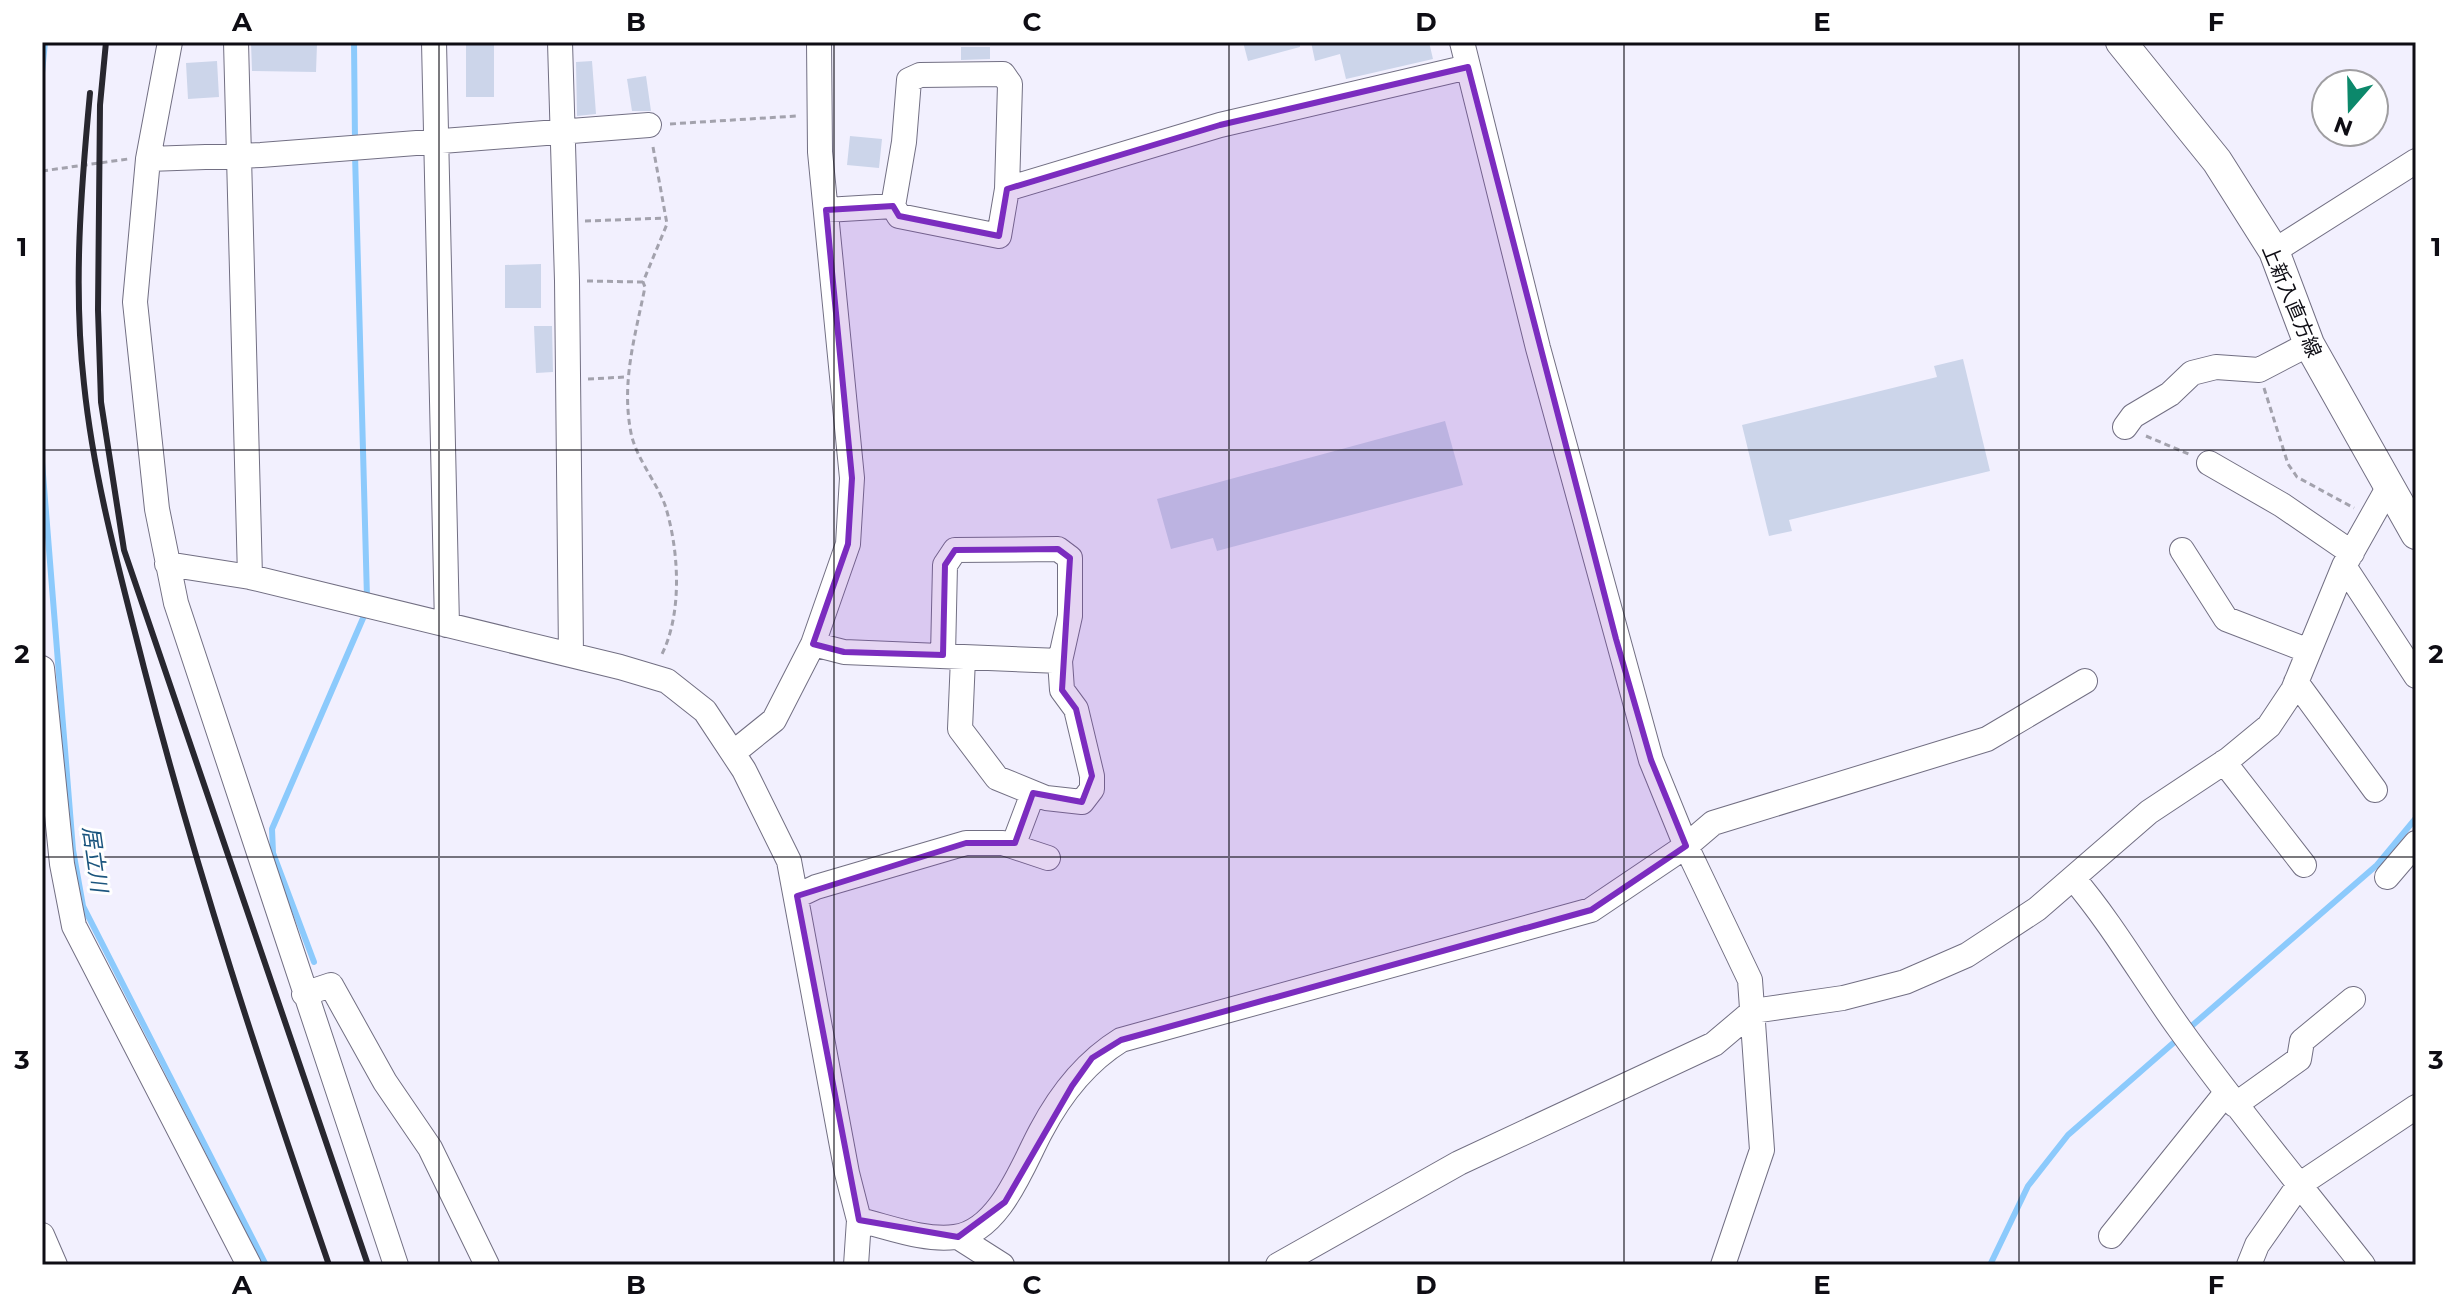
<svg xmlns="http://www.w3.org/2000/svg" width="2458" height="1307" font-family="Montserrat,'Noto Sans JP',sans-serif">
<rect width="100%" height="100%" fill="#f2f0fe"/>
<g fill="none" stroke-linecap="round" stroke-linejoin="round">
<!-- stream -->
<path stroke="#8ccafc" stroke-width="6" d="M354,42L355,142
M42,73L45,42
M355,154L367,598
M42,462L73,850L83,906L266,1265
M314,962L273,853L272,829L367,609
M2187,1030L2377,865L2416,818
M1990,1265L2028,1186L2068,1135L2179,1038"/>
</g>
<!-- building -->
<path fill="#ccd5ea" d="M466,42H494V97H466Z
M1243,42H1300V47L1248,61Z
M1311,42H1429L1433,59L1346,79L1340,54L1315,61Z
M251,43L317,44L316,72L252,71Z
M961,47H990V59L961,60Z
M217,61L219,97L188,99L186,63Z
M592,61L596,114L577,116L576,62Z
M646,76L651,111H632L627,79Z
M850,136L882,139L879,168L847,165Z
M541,264V308H505V265Z
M534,326H552L553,372L536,373Z
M1963,359L1990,471L1789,520L1792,531L1769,536L1742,425L1937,377L1934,366Z
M1445,421L1463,485L1217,551L1213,538L1171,549L1157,499Z"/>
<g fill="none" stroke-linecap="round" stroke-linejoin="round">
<!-- minor casing -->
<g stroke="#726f83" stroke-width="26">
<path id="minor" d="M170,42L148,159L135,302L157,509L176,603L396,1265
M236,42L250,577
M434,42L447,625
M560,42L567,281L571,655
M1462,42L1538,348L1651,760L1686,846L1750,980L1762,1150L1723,1265
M148,159L261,155L649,125
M893,206L904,142L909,80L920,75L1003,74L1010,84L1007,189
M826,210L893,206L899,216L999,236L1007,189L1220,125L1468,67
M2274,251L2416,161
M2125,427L2133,416L2170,394L2192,373L2216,367L2259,370L2309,344
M2209,463L2282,505L2352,553
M2182,550L2226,619L2309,651
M167,564L250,577L620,667L667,681L705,711L744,770L789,861L847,1173L859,1220L856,1265
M2344,566L2416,676
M813,644L844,652L1060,661
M943,655L945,565L955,550L1058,549L1070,558V616L1060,661L1062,690L1076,709L1092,776V789L1082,802L1046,798L997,778L960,729L963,658
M42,668L62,864L74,926L249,1265
M2296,682L2375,790
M733,753L774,720L813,644L848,544L852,478L820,152L819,42
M2224,762L2304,865
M1013,846L1033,793
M2387,877L2416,843
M2073,878C2113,925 2143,978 2179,1028C2237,1109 2301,1186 2363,1265
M797,896L816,887L966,843H1003L1048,858
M304,994L331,985L385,1082L430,1148L487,1265
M2235,1105L2299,1059L2302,1041L2353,999
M859,1220C889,1227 924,1241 955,1237C1000,1231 1023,1164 1041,1131C1060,1095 1087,1061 1121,1040L1591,910L1686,846L1713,823L1987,739L2085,681
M42,1235L55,1265
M2111,1236L2226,1093
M958,1237L1002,1265
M1278,1265L1459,1163L1714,1044L1753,1011L1843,998L1905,982L1967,955L2037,909L2149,812L2229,759L2269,726L2293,690L2344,566L2388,488
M2249,1265L2257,1245L2299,1185L2416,1107"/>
</g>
<!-- major casing -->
<g stroke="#726f83" stroke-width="32">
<path id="major" d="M2121,42L2217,161L2274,251L2309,344L2416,534"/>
</g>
<!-- path -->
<path stroke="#a3a2ad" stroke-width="3" stroke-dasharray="6 4" stroke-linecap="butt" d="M670,124L797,116
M653,147L667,224L643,282L645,287C635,337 621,382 631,433C636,458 656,481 665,505C679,549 683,614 661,656
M42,171L128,159
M585,221L666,218
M587,281L643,282
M588,379L625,377
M2264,388L2288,464L2297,477L2354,508
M2146,436L2191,455"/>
<!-- minor -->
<use href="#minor" stroke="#fff" stroke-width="24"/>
<!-- major -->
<use href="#major" stroke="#fff" stroke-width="30"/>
<!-- rail -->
<path stroke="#28272f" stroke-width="6" d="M106,42L100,105L98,310L101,402L124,550L368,1265
M90,93C81,189 73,287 84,384C94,481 120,573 144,668C196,870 261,1068 329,1265"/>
</g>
<!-- marked area -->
<path fill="#7b2cbf" fill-opacity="0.2" stroke="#7b2cbf" stroke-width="6" stroke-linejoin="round" d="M1468,67L1616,639L1651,760L1686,846L1591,910L1121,1040L1092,1058L1072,1086L1005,1202L958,1237L859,1220L797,896L966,843H1015L1033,793L1082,802L1092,776L1076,709L1062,690L1070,558L1058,549L955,550L945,565L943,655L844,652L813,644L848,544L852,478L826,210L893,206L899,216L999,236L1007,189L1220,125Z"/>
<!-- grid -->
<path fill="none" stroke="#0e0d14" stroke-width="2" stroke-opacity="0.55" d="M439,42V1265M834,42V1265M1229,42V1265M1624,42V1265M2019,42V1265M42,450H2416M42,857H2416"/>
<g text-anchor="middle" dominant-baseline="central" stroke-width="6" stroke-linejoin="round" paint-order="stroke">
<!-- street labels -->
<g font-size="20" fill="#0e0d14" stroke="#fff">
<text transform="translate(2292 301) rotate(67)">上新入直方線</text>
</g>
<!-- water labels -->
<g font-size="22" font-style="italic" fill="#1b557e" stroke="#fff">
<text transform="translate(95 859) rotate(82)">居立川</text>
</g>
</g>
<!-- border -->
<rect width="2458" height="1307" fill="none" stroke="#ffffff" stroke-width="88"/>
<!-- north arrow -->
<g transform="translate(2350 108) rotate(200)"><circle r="38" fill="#ffffff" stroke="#9f9ea1" stroke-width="2"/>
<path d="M0-6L14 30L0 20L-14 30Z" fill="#0c886b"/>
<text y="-12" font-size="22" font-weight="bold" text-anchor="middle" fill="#0e0d14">N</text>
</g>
<rect x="44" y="44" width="2370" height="1219" fill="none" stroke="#0e0d14" stroke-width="3"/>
<g font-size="26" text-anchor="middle" font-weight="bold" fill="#0e0d14">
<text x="242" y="31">A</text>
<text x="636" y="31">B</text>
<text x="1032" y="31">C</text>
<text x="1426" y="31">D</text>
<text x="1822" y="31">E</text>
<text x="2216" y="31">F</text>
<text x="22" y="256">1</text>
<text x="2436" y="256">1</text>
<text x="22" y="663">2</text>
<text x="2436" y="663">2</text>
<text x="22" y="1069">3</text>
<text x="2436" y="1069">3</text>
<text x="242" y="1294">A</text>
<text x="636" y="1294">B</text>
<text x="1032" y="1294">C</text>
<text x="1426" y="1294">D</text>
<text x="1822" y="1294">E</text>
<text x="2216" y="1294">F</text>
</g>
</svg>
